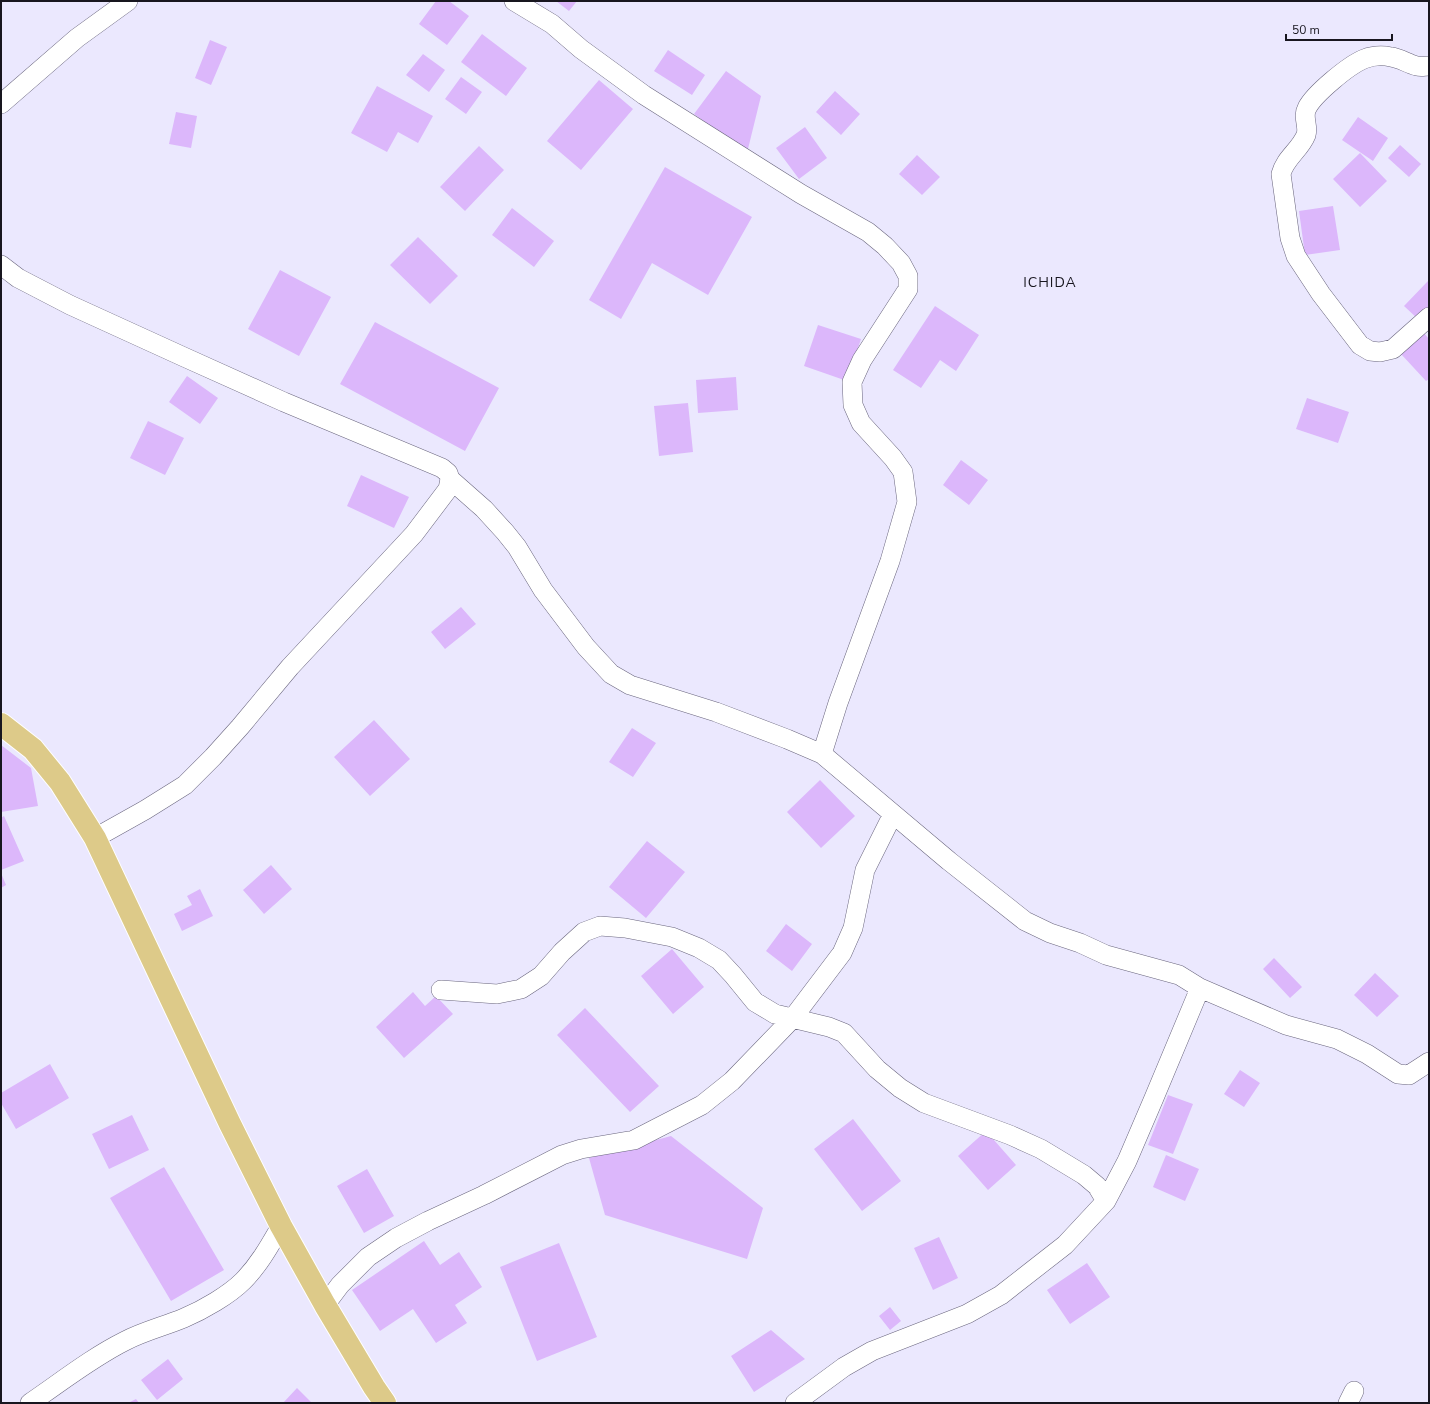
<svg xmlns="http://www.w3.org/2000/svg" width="1430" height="1404" font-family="'Nunito Sans',sans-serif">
<rect width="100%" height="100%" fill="#ebe8fe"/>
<!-- building -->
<path fill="#dcb7fb" d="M436,1H449L469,16L447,45L419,24Z
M556,1H577L569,11Z
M482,34L527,68L506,96L461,62Z
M210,40L227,47L211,85L195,78Z
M668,50L705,75L692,95L654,71Z
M423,54L445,70L429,92L406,75Z
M726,71L761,96L747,153L694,114Z
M461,77L482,92L466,114L445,99Z
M599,80L633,109L581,170L547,141Z
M377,86L433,116L418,143L398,132L387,152L351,133Z
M835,91L860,114L841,135L816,112Z
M176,112L197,116L191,148L169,144Z
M1358,117L1388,138L1373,161L1342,140Z
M805,127L827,158L799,179L776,148Z
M1400,145L1421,164L1409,177L1388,158Z
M479,146L504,170L465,211L440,187Z
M1360,153L1387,181L1360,207L1333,179Z
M917,155L940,177L922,195L899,174Z
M665,167L752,217L708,295L652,263L621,319L589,300Z
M1333,206L1340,250L1305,255L1299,211Z
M512,208L554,241L534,267L492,235Z
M418,237L458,276L430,304L390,265Z
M280,270L331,297L299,356L248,329Z
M1428,281L1429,309L1419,320L1404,306Z
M935,306L979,335L956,371L940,360L921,388L893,370Z
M375,322L499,388L465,451L340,384Z
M818,325L861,339L847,381L804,366Z
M1424,333L1429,339V379L1426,381L1401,354Z
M187,376L218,398L200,424L169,402Z
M736,377L738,410L698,413L696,380Z
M1307,398L1349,412L1338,443L1296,429Z
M688,403L693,452L659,456L654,406Z
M148,421L184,438L165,475L130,458Z
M961,460L988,480L969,505L943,485Z
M361,475L409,497L394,528L347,506Z
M461,607L476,624L445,649L431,632Z
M374,720L410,759L370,796L334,757Z
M632,728L656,743L633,777L609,762Z
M1,745L31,768L38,806L1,812Z
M820,780L855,816L821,848L787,812Z
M4,816L24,861L1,870V818Z
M647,841L685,872L646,918L609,887Z
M271,865L292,889L264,914L243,890Z
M1,873L6,885L1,888Z
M200,889L213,916L182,931L174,914L192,905L187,896Z
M786,924L812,944L792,971L766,951Z
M672,949L704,987L673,1014L641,976Z
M1274,958L1302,987L1290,998L1263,969Z
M1375,973L1399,996L1377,1017L1354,995Z
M413,992L425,1006L436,996L453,1014L404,1058L376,1027Z
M585,1008L659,1086L630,1112L557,1035Z
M50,1064L69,1098L16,1129L1,1103V1093Z
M1240,1070L1260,1083L1244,1107L1224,1094Z
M1168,1095L1193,1104L1173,1154L1148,1145Z
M132,1115L149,1150L109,1169L92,1134Z
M853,1119L901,1181L862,1211L814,1149Z
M986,1131L1016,1165L988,1190L958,1156Z
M671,1136L763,1208L747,1259L605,1215L589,1158Z
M1166,1155L1199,1169L1185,1201L1153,1187Z
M164,1167L224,1270L171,1301L110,1198Z
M367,1169L394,1216L364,1233L337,1186Z
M939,1237L958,1278L933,1290L914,1248Z
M424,1241L440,1265L459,1252L482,1287L455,1305L467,1323L436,1343L413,1309L380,1331L352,1290Z
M559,1243L597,1337L537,1361L500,1267Z
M1087,1263L1110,1297L1070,1324L1047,1290Z
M890,1307L901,1321L890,1330L879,1316Z
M771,1330L805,1359L754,1392L731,1356Z
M168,1359L183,1379L157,1400L141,1380Z
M297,1388L312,1403H283Z
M136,1399L139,1403H128Z"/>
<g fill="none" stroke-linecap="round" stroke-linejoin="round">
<!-- minor casing -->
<g stroke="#6a667e" stroke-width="20">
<path id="minor" d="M514,1L552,24L581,49L644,95L801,194L868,232L885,246L901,263L908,276V289L862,360L852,382L853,405L861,423L893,458L903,472L907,502L890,561L838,703L822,754
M1429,66C1425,66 1421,67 1417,66C1408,64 1400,58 1391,57C1382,55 1372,56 1364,59C1349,65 1314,94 1307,108C1302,117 1309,126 1306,135C1300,150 1285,158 1281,174L1290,238L1296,256L1321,294L1360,345L1370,351L1380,352L1393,349L1429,317
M1,104L77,38L128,1
M1,265L18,278L70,305L184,357L284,402L442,468L448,473L450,479L484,509L505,532L517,547L543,590L586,647L611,674L630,685L716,712L787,739L822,754L949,861L1025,921L1050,933L1080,943L1106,955L1179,975L1200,988L1286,1025L1337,1039L1367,1054L1398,1074L1409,1075L1429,1062
M95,838L145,810L185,785L213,757L240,727L290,667L414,534L448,489L450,479
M441,990L497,994L521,989L541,976L562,952L584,932L600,926L625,928L672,937L699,948L719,960L733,975L755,1002L775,1014L829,1027L844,1033L877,1069L900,1088L924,1103L1010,1135L1041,1149L1084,1175L1097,1186L1106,1201
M325,1305L340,1285L368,1257L396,1238L428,1221L484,1195L562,1155L581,1149L634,1140L702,1105L732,1081L792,1019L842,953L853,928L865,870L893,814
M30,1403C61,1382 91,1358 125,1341C144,1331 165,1326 184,1318C203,1310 229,1295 243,1281C259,1265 270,1245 281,1226
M795,1403L844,1367L872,1351L967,1314L1001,1295L1065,1245L1106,1201L1127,1161L1154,1098L1200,988
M1348,1403L1354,1391"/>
</g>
<!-- major casing -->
<g stroke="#fff" stroke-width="24">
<path id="major" d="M1,724L33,749L60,782L95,838L230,1124L281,1226L325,1305L374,1387L385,1403"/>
</g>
<!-- minor -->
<use href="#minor" stroke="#fff" stroke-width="19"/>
<!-- major -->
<use href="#major" stroke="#ddca89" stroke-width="22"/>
</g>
<g text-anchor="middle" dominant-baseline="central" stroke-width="3.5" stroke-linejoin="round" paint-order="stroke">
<!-- quarter labels -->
<g font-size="14" letter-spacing="1" fill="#18161f" stroke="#ebe8fe">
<text x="1050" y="282">ICHIDA</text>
</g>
</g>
<!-- border -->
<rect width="1430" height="1404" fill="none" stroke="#18161f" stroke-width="4"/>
<!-- scale -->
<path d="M1286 34v6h106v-6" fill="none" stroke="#18161f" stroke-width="2"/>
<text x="1292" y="34" font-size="12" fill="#18161f" stroke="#ebe8fe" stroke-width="3" paint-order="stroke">50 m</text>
</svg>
